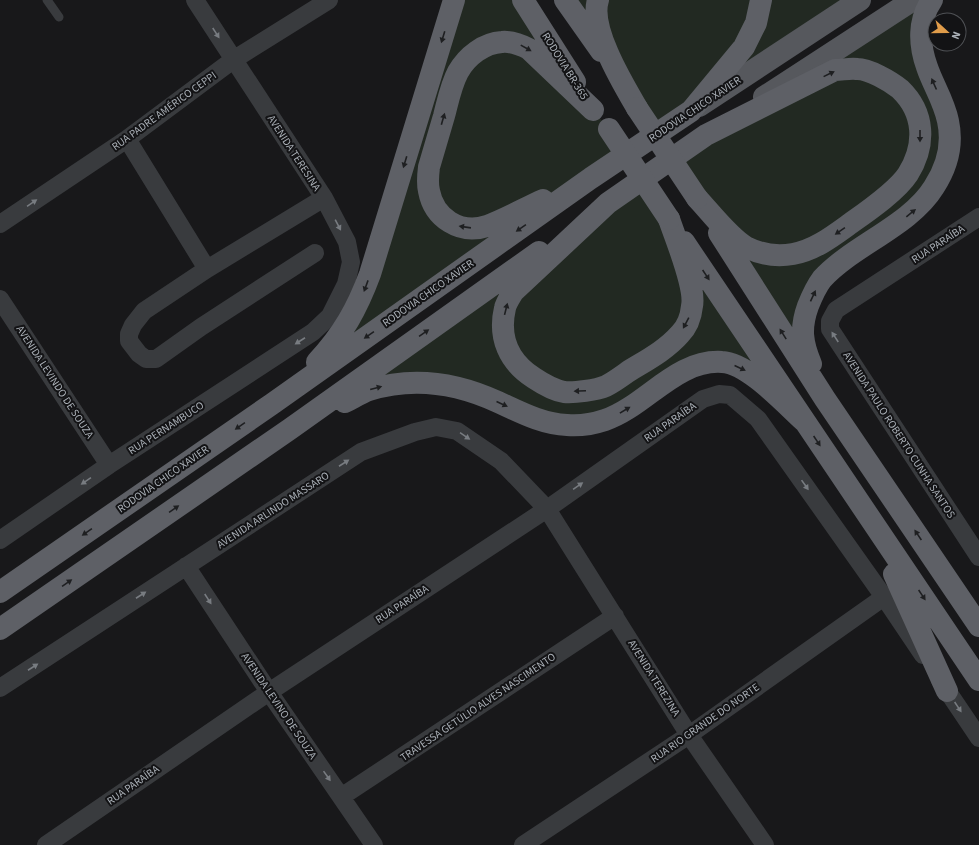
<svg xmlns="http://www.w3.org/2000/svg" width="979" height="845" font-family="'Source Sans 3',sans-serif">
<rect width="100%" height="100%" fill="#18181a"/>
<!-- grass -->
<path fill="#222922" d="M454,0H523L593,110L609,129L625,153L316,363L349,321Z
M565,0H860L654,133Z
M913,0L929,3L934,85L943,171L821,280L804,348L671,158Z
M644,181L804,421L724,362L585,425L490,398L389,385L290,429Z"/>
<g fill="none" stroke-linecap="round" stroke-linejoin="round">
<!-- service -->
<path stroke="#393b3e" stroke-width="9" d="M47,0L59,17"/>
<!-- minor -->
<path stroke="#393b3e" stroke-width="18" d="M127,139L207,269L324,198
M979,217L836,310L830,321V329L979,557
M0,224L127,139L233,60L329,0
M207,269L144,311L133,325L129,334V341L139,354L146,359H156L201,327L315,253
M0,299L109,465
M0,540L109,465L313,332L330,316L346,284L351,262L347,242L324,198L195,0
M186,566L269,692L374,845
M940,680L979,738
M0,688L361,452L415,432L436,427L457,431L501,461L547,509L689,735L765,845
M341,797L615,616
M46,845L269,692L547,509L703,399L719,394L730,395L758,419L884,597L923,655
M523,845L689,735L884,597"/>
<!-- primary -->
<path stroke="#56585d" stroke-width="22" d="M764,97L913,0
M699,106L860,0"/>
<!-- trunk -->
<path stroke="#5e6066" stroke-width="22" d="M523,0L575,82
M565,0L601,51
M598,0C589,28 623,84 637,108
M543,200C525,208 506,219 487,226C460,235 434,218 429,191C427,183 428,175 429,167C434,150 439,133 444,116C448,101 451,85 458,72C467,56 484,43 502,42C512,41 521,45 529,49L593,110
M669,219C676,240 696,287 692,306C691,316 687,327 680,334C666,350 647,360 629,371C622,376 614,382 606,386C597,390 574,393 564,392C553,390 543,384 534,378C509,362 498,338 505,308C506,303 510,297 513,292L608,203L706,135L835,70C842,70 850,68 857,69C869,69 890,81 900,89C925,113 926,145 908,174C897,191 868,211 851,223C833,236 815,250 793,254C777,257 760,254 746,247C730,238 710,212 697,198
M719,233L825,399L979,626
M684,242L979,680
M317,362C343,334 357,309 370,274L454,0
M811,364C802,343 800,328 808,306C812,296 816,287 822,279C853,245 910,226 934,187C947,167 953,144 948,121C944,101 933,85 927,67C919,45 918,20 932,0
M345,402C353,398 361,393 369,390C414,376 457,383 498,402C520,412 542,424 567,425C579,426 593,424 605,420C646,406 676,359 722,362C748,363 785,404 804,421
M894,574L947,691
M0,592L272,404L591,178L691,111L744,47L756,23L761,0
M0,629L290,429L539,252"/>
<!-- trunk-bridge -->
<path stroke="#5e6066" stroke-width="22" d="M637,108L697,198
M609,129L669,219"/>
</g>
<!-- one-way arrows -->
<defs><path id="oneway-solid" d="M-6-.8H1V-3.2L6.5 0L1 3.2V.8H-6Z"/></defs>
<g fill="#787c81">
<use href="#oneway-solid" transform="translate(216 33) rotate(57)"/>
<use href="#oneway-solid" transform="translate(32 203) rotate(-34)"/>
<use href="#oneway-solid" transform="translate(338 225) rotate(62)"/>
<use href="#oneway-solid" transform="translate(835 337) rotate(-123)"/>
<use href="#oneway-solid" transform="translate(300 341) rotate(147)"/>
<use href="#oneway-solid" transform="translate(465 436) rotate(34)"/>
<use href="#oneway-solid" transform="translate(344 463) rotate(-33)"/>
<use href="#oneway-solid" transform="translate(86 481) rotate(146)"/>
<use href="#oneway-solid" transform="translate(805 485) rotate(55)"/>
<use href="#oneway-solid" transform="translate(578 486) rotate(-35)"/>
<use href="#oneway-solid" transform="translate(141 595) rotate(-33)"/>
<use href="#oneway-solid" transform="translate(208 599) rotate(57)"/>
<use href="#oneway-solid" transform="translate(33 667) rotate(-33)"/>
<use href="#oneway-solid" transform="translate(958 707) rotate(56)"/>
<use href="#oneway-solid" transform="translate(327 776) rotate(55)"/>
</g>
<g fill="#1e1f21">
<use href="#oneway-solid" transform="translate(443 37) rotate(107)"/>
<use href="#oneway-solid" transform="translate(526 48) rotate(29)"/>
<use href="#oneway-solid" transform="translate(829 74) rotate(-26)"/>
<use href="#oneway-solid" transform="translate(934 84) rotate(-114)"/>
<use href="#oneway-solid" transform="translate(443 119) rotate(-74)"/>
<use href="#oneway-solid" transform="translate(920 136) rotate(90)"/>
<use href="#oneway-solid" transform="translate(405 162) rotate(107)"/>
<use href="#oneway-solid" transform="translate(911 213) rotate(-39)"/>
<use href="#oneway-solid" transform="translate(465 227) rotate(-172)"/>
<use href="#oneway-solid" transform="translate(521 228) rotate(145)"/>
<use href="#oneway-solid" transform="translate(840 231) rotate(145)"/>
<use href="#oneway-solid" transform="translate(706 275) rotate(56)"/>
<use href="#oneway-solid" transform="translate(366 286) rotate(110)"/>
<use href="#oneway-solid" transform="translate(813 296) rotate(-65)"/>
<use href="#oneway-solid" transform="translate(506 309) rotate(-76)"/>
<use href="#oneway-solid" transform="translate(686 323) rotate(118)"/>
<use href="#oneway-solid" transform="translate(424 333) rotate(-35)"/>
<use href="#oneway-solid" transform="translate(783 334) rotate(-122)"/>
<use href="#oneway-solid" transform="translate(369 335) rotate(145)"/>
<use href="#oneway-solid" transform="translate(740 368) rotate(25)"/>
<use href="#oneway-solid" transform="translate(376 388) rotate(-15)"/>
<use href="#oneway-solid" transform="translate(580 391) rotate(177)"/>
<use href="#oneway-solid" transform="translate(502 404) rotate(24)"/>
<use href="#oneway-solid" transform="translate(625 410) rotate(-31)"/>
<use href="#oneway-solid" transform="translate(240 426) rotate(145)"/>
<use href="#oneway-solid" transform="translate(817 441) rotate(56)"/>
<use href="#oneway-solid" transform="translate(174 509) rotate(-35)"/>
<use href="#oneway-solid" transform="translate(87 532) rotate(145)"/>
<use href="#oneway-solid" transform="translate(918 535) rotate(-124)"/>
<use href="#oneway-solid" transform="translate(67 583) rotate(-35)"/>
<use href="#oneway-solid" transform="translate(922 595) rotate(56)"/>
</g>
<g text-anchor="middle" dominant-baseline="central" stroke-width="4" stroke-linejoin="round" paint-order="stroke">
<!-- street labels -->
<g font-size="11" fill="#abb1b8" stroke="#131315">
<text transform="translate(565 66) rotate(58)">RODOVIA BR-365</text>
<text transform="translate(695 109) rotate(-34)">RODOVIA CHICO XAVIER</text>
<text transform="translate(164 111) rotate(-36)">RUA PADRE AMÉRICO CEPPI</text>
<text transform="translate(294 153) rotate(57)">AVENIDA TERESINA</text>
<text transform="translate(938 244) rotate(-33)">RUA PARAÍBA</text>
<text transform="translate(428 293) rotate(-35)">RODOVIA CHICO XAVIER</text>
<text transform="translate(55 382) rotate(57)">AVENIDA LEVINDO DE SOUZA</text>
<text transform="translate(670 422) rotate(-35)">RUA PARAÍBA</text>
<text transform="translate(166 428) rotate(-33)">RUA PERNAMBUCO</text>
<text transform="translate(899 435) rotate(57)">AVENIDA PAULO ROBERTO CUNHA SANTOS</text>
<text transform="translate(163 479) rotate(-35)">RODOVIA CHICO XAVIER</text>
<text transform="translate(273 510) rotate(-33)">AVENIDA ARLINDO MASSARO</text>
<text transform="translate(402 604) rotate(-33)">RUA PARAÍBA</text>
<text transform="translate(654 678) rotate(58)">AVENIDA TEREZINA</text>
<text transform="translate(279 706) rotate(56)">AVENIDA LEVINO DE SOUZA</text>
<text transform="translate(478 707) rotate(-34)">TRAVESSA GETÚLIO ALVES NASCIMENTO</text>
<text transform="translate(705 723) rotate(-35)">RUA RIO GRANDE DO NORTE</text>
<text transform="translate(133 785) rotate(-35)">RUA PARAÍBA</text>
</g>
</g>
<!-- north arrow -->
<g transform="translate(947 32) rotate(111)"><circle r="19" fill="#131315" stroke="#505256"/>
<path d="M0-3L7 15L0 10L-7 15Z" fill="#e09c4a"/>
<text y="-6" font-size="11" font-weight="bold" text-anchor="middle" fill="#abb1b8">N</text>
</g>
</svg>
